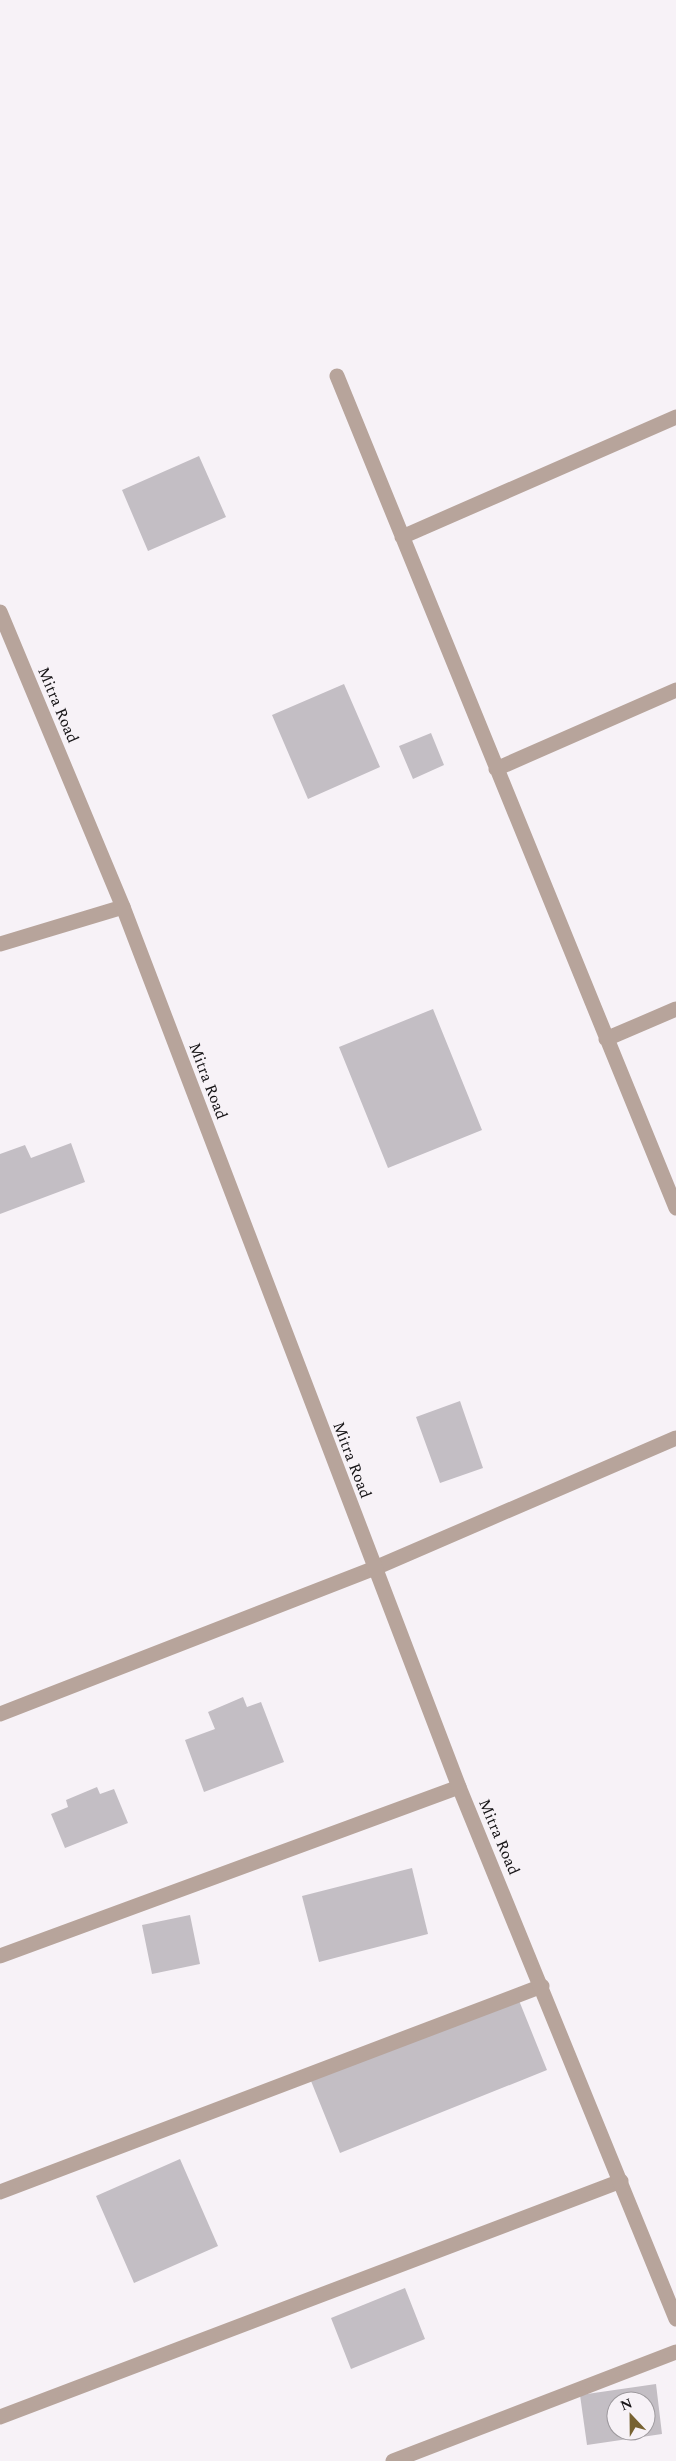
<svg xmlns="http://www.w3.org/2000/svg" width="676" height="2461" font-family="Spectral,serif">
<rect width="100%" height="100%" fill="#f7f2f7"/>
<!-- building -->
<path fill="#c3bec4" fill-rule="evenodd" d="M199,456L226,517L148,551L122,490Z
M344,684L380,767L308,799L272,715Z
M431,733L444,765L413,779L399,746Z
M433,1009L482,1130L388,1168L339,1047Z
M71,1143L85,1182L0,1214V1154L25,1145L31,1158Z
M460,1401L483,1468L440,1483L416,1417Z
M243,1697L247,1707L261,1702L284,1762L204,1792L185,1740L215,1729L208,1712Z
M97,1787L100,1794L114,1789L128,1823L65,1848L51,1814L68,1807L66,1800Z
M412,1868L428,1934L319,1962L302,1896Z
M190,1915L200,1964L152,1974L142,1925Z
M518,1998L547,2070L340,2153L311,2081Z
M180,2159L218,2246L134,2283L96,2196Z
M405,2288L425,2339L351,2369L331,2318Z
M656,2384L662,2434L587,2445L580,2395ZM616,2401H646V2431H616Z"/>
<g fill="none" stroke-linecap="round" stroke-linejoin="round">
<!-- service -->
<path stroke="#b7a49b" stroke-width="15" d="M0,944L123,907
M393,2461L676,2352"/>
<!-- minor -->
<path stroke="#b7a49b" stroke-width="15" d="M337,376L676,1208
M402,537L676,417
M496,769L676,690
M606,1039L676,1009
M0,1714L375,1568L676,1438
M0,1956L459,1787
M0,2192L542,1986
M0,2417L621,2181"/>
<!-- tertiary -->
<path stroke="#b7a49b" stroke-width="15" d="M0,612L123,907L459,1787L676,2319"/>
</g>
<g text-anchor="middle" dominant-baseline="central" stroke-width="4" stroke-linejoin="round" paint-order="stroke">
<!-- street labels -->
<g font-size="16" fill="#151315" stroke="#f7f2f7">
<text transform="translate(58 705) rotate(67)">Mitra Road</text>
<text transform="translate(208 1081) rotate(69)">Mitra Road</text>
<text transform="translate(352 1460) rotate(69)">Mitra Road</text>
<text transform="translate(499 1837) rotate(67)">Mitra Road</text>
</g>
</g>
<!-- north arrow -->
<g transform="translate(631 2416) rotate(338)"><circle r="24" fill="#f7f2f7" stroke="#9d999d"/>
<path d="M0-4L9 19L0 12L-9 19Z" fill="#776231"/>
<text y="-8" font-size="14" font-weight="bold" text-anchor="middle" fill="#151315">N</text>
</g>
</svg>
